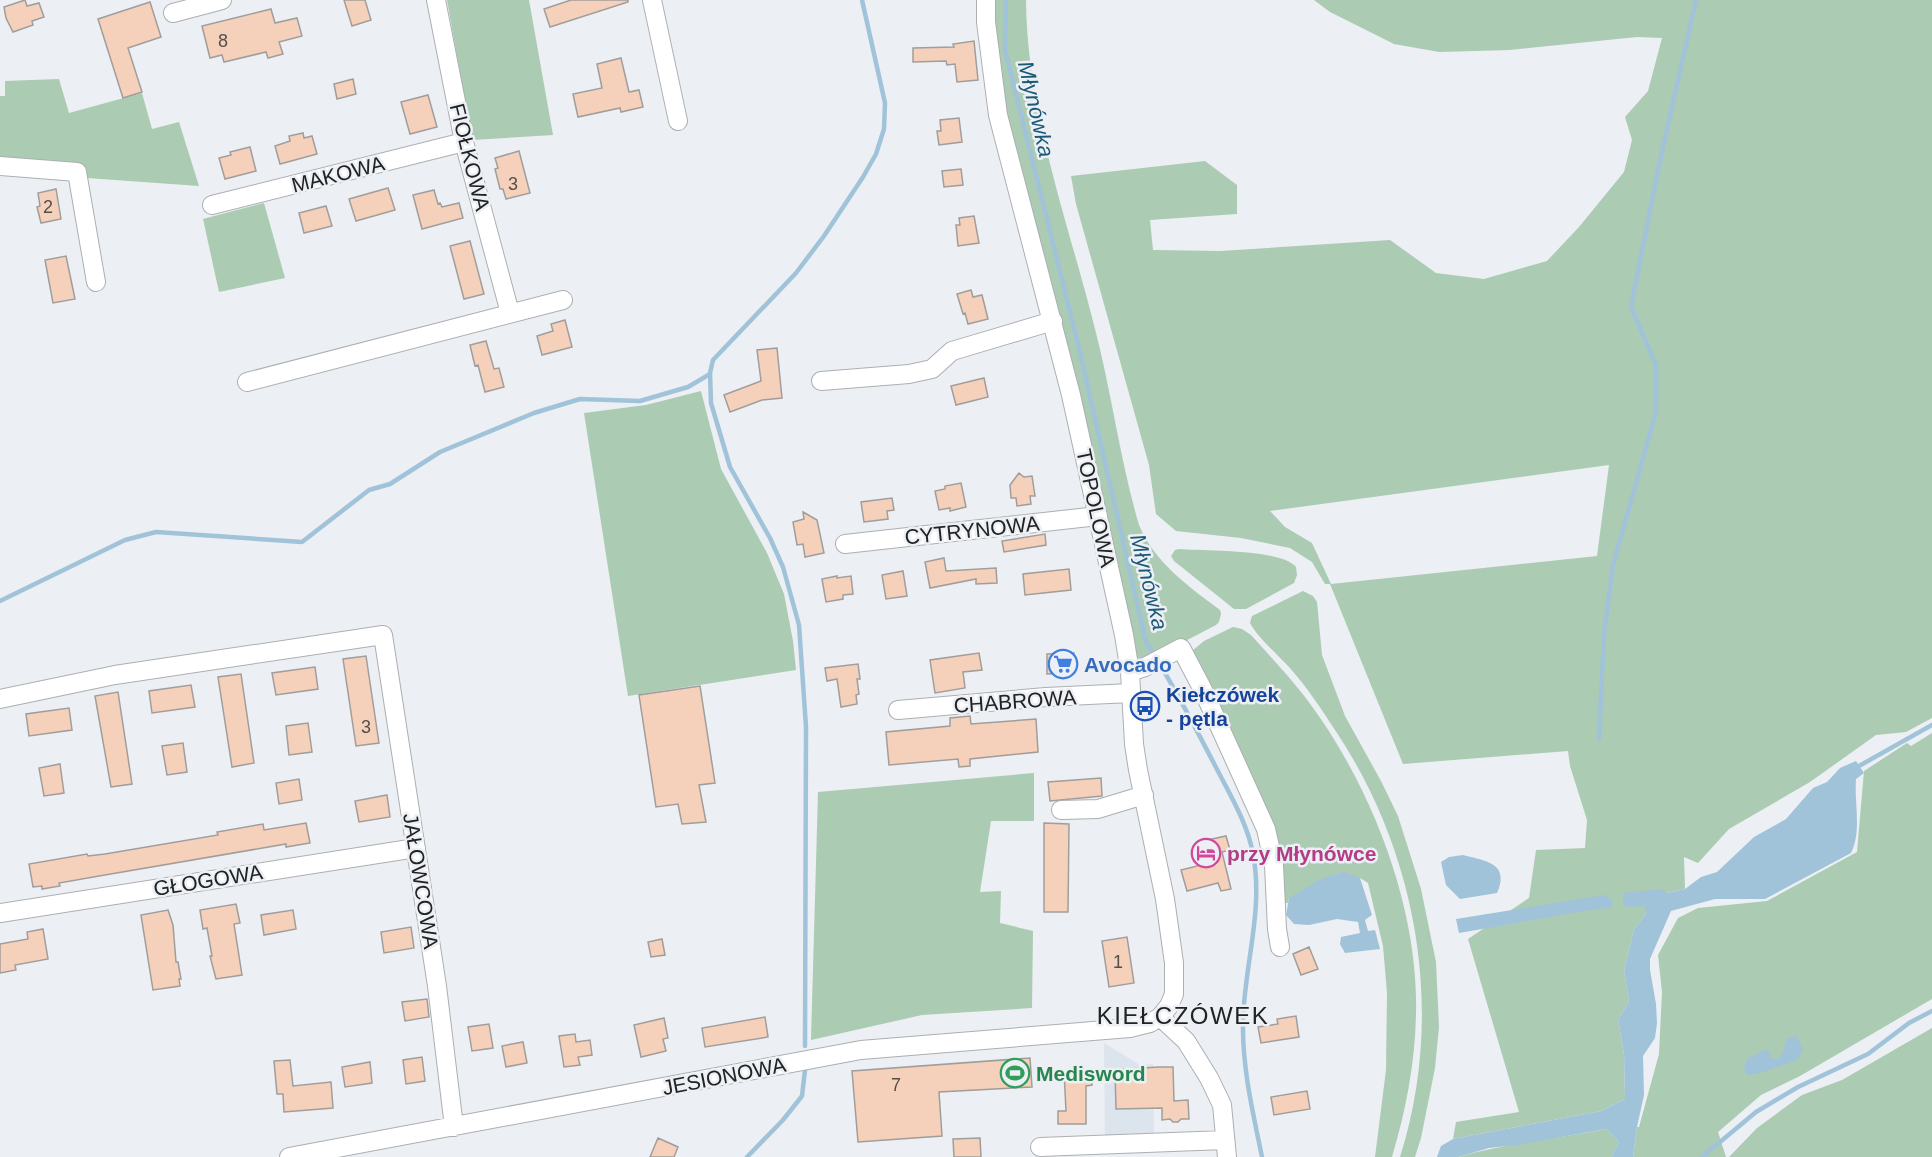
<svg xmlns="http://www.w3.org/2000/svg" width="1932" height="1157" font-family="Helvetica,sans-serif">
<rect width="100%" height="100%" fill="#eceff3"/>
<!-- built -->
<path fill="#dce4ed" d="M1104,1043L1140,1065L1153,1064L1154,1137L1105,1138Z"/>
<!-- green -->
<path fill="#abcbb3" fill-rule="evenodd" d="M447,0H529L553,135L472,140Z
M993,0H1026C1027,113 1068,221 1095,329C1112,394 1120,461 1139,525C1155,563 1188,586 1220,610L1221,614L1219,622L1216,625L1145,662H1138L1136,658L1000,89Z
M1314,0H1932V718L1906,732L1876,735L1810,782L1729,829L1698,863L1684,857L1685,889L1667,893L1642,892L1646,914L1634,929L1624,971L1629,1001L1618,1020L1624,1054L1625,1099L1601,1111L1453,1139L1456,1122L1519,1112L1468,939L1529,898L1536,850L1585,848L1587,820L1570,766L1568,751L1403,764L1330,584H1325L1312,562L1290,548L1241,538L1176,531L1156,514L1149,465L1076,204L1071,176L1205,161L1237,185V214L1150,220L1153,250L1220,251L1390,240L1436,273L1484,279L1547,261L1579,227L1624,172L1632,140L1625,117L1648,91L1662,38L1637,37L1510,50L1439,52L1394,44L1330,12ZM1609,465L1597,556L1331,584L1312,543L1285,527L1270,511Z
M59,79L69,113L142,93L152,129L179,122L199,186L73,177L0,162V96H5V81Z
M264,203L285,278L219,292L203,219Z
M701,391L721,469L767,553L784,594L793,641L796,670L628,696L584,413L646,405Z
M1179,549C1203,551 1282,549 1296,567L1297,575L1294,583L1246,609H1234L1174,561L1171,556L1175,550Z
M1303,591L1313,596L1317,602L1322,655L1345,716L1381,781L1398,816L1421,889L1436,962L1439,1027L1435,1068L1421,1138L1415,1157H1400C1445,1016 1419,857 1337,733C1322,710 1307,687 1289,667C1276,653 1259,639 1250,623L1252,616Z
M1233,627L1242,629L1251,635C1269,655 1288,675 1305,697C1370,782 1419,906 1416,1014C1415,1063 1406,1110 1392,1157H1375L1386,1070L1387,993L1383,946L1368,883L1360,878L1289,898L1288,903H1281L1280,884L1192,651L1204,641Z
M1932,733V999L1800,1076L1761,1095L1718,1132L1726,1157H1633L1637,1127H1639L1659,1054L1662,992L1658,955L1678,918L1698,908L1767,901L1857,852L1864,771L1907,743L1911,746Z
M1034,773V821H991L980,892L1001,891L1000,923L1033,931L1032,1008L922,1015L811,1040L818,792Z
M1932,1028V1157H1729L1757,1128L1802,1095L1842,1080Z
M1606,1129L1619,1142L1611,1157H1458C1506,1143 1557,1139 1606,1129Z"/>
<!-- water -->
<path fill="#a0c3d9" d="M1856,761L1864,773L1856,779C1854,802 1862,831 1851,853L1765,899H1715L1671,911L1650,959V970L1656,1004L1657,1023L1655,1038L1643,1056L1644,1095L1637,1127L1633,1157H1611L1619,1142L1606,1129L1517,1145L1489,1148L1458,1157H1437L1441,1146L1453,1139L1601,1111L1625,1099L1624,1054L1618,1020L1629,1001L1624,971L1634,929L1646,914L1644,906L1626,907L1623,904V893L1661,889L1667,893L1685,889L1701,877L1717,872L1754,837L1786,819L1813,788L1827,782L1840,768Z
M1463,855C1486,861 1510,863 1497,893L1460,899L1446,885L1441,862L1449,857Z
M1344,872L1360,878L1372,915L1365,920L1368,931L1375,930L1380,949L1345,953L1340,944L1341,937L1360,933L1358,922L1337,919L1309,925L1294,924L1286,915L1289,898L1323,878Z
M1605,895L1613,901L1611,908L1595,909L1459,933L1456,919Z
M1797,1036L1803,1050L1797,1060L1760,1073L1747,1075L1744,1068L1747,1059L1766,1049L1771,1053L1770,1058L1778,1059L1783,1052L1787,1038Z"/>
<g fill="none" stroke-linecap="round" stroke-linejoin="round">
<!-- stream -->
<path stroke="#a0c3d9" stroke-width="4.5" d="M1006,0L1005,50L1078,344L1146,642L1155,656
M0,601L125,540L156,532L302,542L369,490L390,484L440,452L534,413L580,399L640,401L688,387L710,374
M1159,663C1181,699 1200,737 1220,775C1233,800 1248,826 1253,854C1264,910 1244,966 1243,1022C1242,1067 1253,1113 1262,1157
M1599,739L1604,634L1613,565L1656,412V365L1631,307L1659,165L1696,0
M1859,766L1932,725
M805,1046L806,727L799,625L783,567L770,538L730,467L711,403L710,373L713,360L796,273L824,236L863,177L876,154L884,129L885,103L862,0
M747,1157L783,1120L802,1096L805,1070
M1702,1157L1756,1112L1798,1087L1868,1054L1909,1023L1932,1011"/>
</g>
<!-- building -->
<path fill="#f5d1bc" stroke="#a19d9b" stroke-width="1.5" d="M25,0L27,6L39,3L44,17L32,21L33,25L13,32L6,18L4,7Z
M344,0H365L371,20L352,26Z
M571,0H628V2L550,27L544,9Z
M150,2L161,37L128,48L142,92L123,98L98,19Z
M271,9L275,23L297,18L302,36L279,42L283,54L268,58L266,52L224,62L222,55L210,58L202,26Z
M974,41L978,80L957,82L955,64L947,65L946,61L913,62V48L954,47L953,44Z
M621,58L629,92L639,90L643,107L621,112L620,108L578,117L573,94L602,88L597,64Z
M353,79L356,94L337,99L334,84Z
M428,95L437,127L410,134L401,102Z
M959,118L962,142L939,145L937,131H941L940,120Z
M303,133L304,138L312,136L317,154L280,164L275,146L290,141L289,136Z
M250,147L256,171L225,179L219,158L231,155L230,152Z
M519,151L530,193L506,199L503,189H500L495,169L498,168L495,158Z
M961,169L963,185L944,187L942,171Z
M388,188L395,210L356,221L349,199Z
M56,189L61,219L41,223L37,207L40,206L38,193Z
M434,190L438,204L440,203L442,207L459,203L463,218L422,229L413,195Z
M326,206L332,226L304,233L299,213Z
M974,216L979,243L958,246L956,225H960L959,218Z
M470,241L484,294L464,299L450,246Z
M66,256L75,299L53,303L45,260Z
M971,290L973,297L982,295L988,319L968,324L965,313L963,314L957,294Z
M565,320L572,347L542,355L537,336L553,331L551,324Z
M486,341L494,369L499,368L504,387L485,392L478,365L475,366L470,345Z
M777,348L782,398L762,400L730,412L724,395L761,381L757,350Z
M984,378L988,397L956,405L951,386Z
M1019,473L1024,477L1032,476L1035,496H1030L1031,504L1017,506L1016,498H1011L1010,485Z
M961,483L966,507L950,511V508L939,510L935,491L945,489V486Z
M892,498L894,510L887,511L888,519L864,522L861,502Z
M803,512L817,520L824,553L805,557L803,544L797,545L793,522L804,519Z
M1045,534L1046,545L1004,552L1002,541Z
M944,558L946,571L996,568L997,583L976,584V579L930,588L925,562Z
M1069,569L1071,590L1025,595L1023,574Z
M903,571L907,596L886,599L882,575Z
M837,576V578L851,576L853,594L843,595V599L826,602L822,579Z
M979,653L982,670L963,672L965,688L935,693L930,660Z
M1074,653V673L1047,674V654Z
M366,656L379,743L356,746L343,659Z
M858,664L860,679H857L859,694L856,695L857,704L841,707L837,679L827,681L825,668Z
M315,667L318,689L276,695L272,673Z
M241,674L254,763L232,767L218,677Z
M191,685L195,707L152,713L149,691Z
M700,686L715,783L699,785L706,822L682,824L678,804L656,807L639,695Z
M118,692L132,784L111,787L95,696Z
M69,708L72,730L29,736L26,714Z
M970,716L971,724L1036,719L1038,752L970,759V766L959,767L958,759L889,765L886,732L950,726V718Z
M308,723L312,752L289,755L286,726Z
M183,743L187,772L167,775L162,746Z
M60,764L64,793L44,796L39,768Z
M1101,778L1102,796L1050,801L1048,782Z
M299,779L302,800L279,804L276,783Z
M387,795L390,817L359,822L355,801Z
M306,823L310,843L286,847V844L99,876L59,883L60,886L42,889V886L33,887L29,864L87,854L88,856L105,854L218,835L217,832L263,824L264,830Z
M1044,823L1069,824L1068,912H1044Z
M1226,836L1230,850L1222,852L1231,889L1221,891L1218,883L1187,891L1181,870L1213,862L1207,840Z
M236,904L240,923L234,924L242,975L216,979L210,956H212L207,928L203,929L200,910Z
M168,910L173,925L176,962H178L181,979H179L180,986L153,990L141,915Z
M293,910L296,929L264,935L261,915Z
M411,927L414,948L384,953L381,932Z
M43,929L48,959L15,965L16,970L0,973V944L28,939L27,932Z
M1127,937L1134,983L1109,987L1102,941Z
M662,939L665,955L651,957L648,942Z
M1309,947L1318,969L1301,975L1293,954Z
M427,999L429,1017L405,1021L402,1002Z
M1296,1016L1299,1037L1261,1043L1258,1027L1278,1024L1277,1019Z
M765,1017L768,1037L705,1047L702,1028Z
M664,1018L668,1038L663,1039L666,1051L641,1057L634,1025Z
M489,1024L493,1048L472,1051L468,1027Z
M575,1034L576,1042L590,1040L592,1055L578,1057L580,1065L564,1067L559,1036Z
M523,1042L527,1063L506,1067L502,1046Z
M422,1057L425,1081L406,1084L403,1060Z
M1030,1058L1032,1087L939,1092L942,1136L858,1142L852,1071Z
M290,1060L293,1086L331,1082L333,1108L284,1112L283,1094H277L274,1061Z
M370,1062L372,1083L345,1087L342,1067Z
M1158,1067H1173L1174,1101L1188,1100L1189,1119H1181L1178,1122H1173L1170,1119L1162,1120V1108L1116,1109L1115,1070Z
M1092,1070V1085L1086,1086V1124H1058V1111H1066L1064,1071Z
M1307,1091L1310,1109L1274,1115L1271,1097Z
M658,1138L678,1147L674,1157H650Z
M980,1138L981,1157H954L953,1139Z"/>
<g fill="none" stroke-linecap="round" stroke-linejoin="round">
<!-- minor casing -->
<g stroke="#acafb2" stroke-width="20">
<path id="minor" d="M436,0L464,142L510,313
M652,0L678,121
M173,13L222,0
M0,166L77,172L96,282
M212,205L464,142
M821,381L909,374L932,369L952,351L1053,321
M247,382L563,300
M845,544L1098,516
M1130,672L1145,667L1181,648L1202,688L1266,829L1274,865L1277,929L1280,947
M0,699L115,675L383,635L437,986L454,1127
M898,710L1046,697L1131,693
M1061,810L1098,809L1144,795
M0,913L416,848
M1160,1017L1186,1041L1209,1078L1222,1105L1227,1157
M1040,1147L1225,1140
M289,1157L861,1050L1130,1028L1150,1023L1160,1017L1169,1006L1174,994V963L1165,899L1138,770L1134,744L1130,672L1124,635L1071,395L998,115L986,22V0"/>
</g>
<!-- minor -->
<use href="#minor" stroke="#fff" stroke-width="18"/>
</g>
<!-- icons -->
<defs>
<g id="supermarket-ring" transform="scale(1.5)"><circle r="9.5" fill="#eceff3" stroke="#3f7fe0" stroke-width="1.5"/><path d="M-6-5.5h2.5l.6 2H6L4.5 2H-2.5L-4.4-4H-6ZM-1.5 3.2a1.3 1.3 0 1 0 .1 0ZM3 3.2a1.3 1.3 0 1 0 .1 0Z" fill="#3f7fe0"/></g>
<g id="bus-ring" transform="scale(1.5)"><circle r="9.5" fill="#eceff3" stroke="#1a4fb4" stroke-width="1.5"/><path d="M-5-6H5V4H4V6H2V4H-2V6H-4V4H-5ZM-3.5-4V0h7V-4ZM-3.5 1.2v1.5H-2V1.2ZM2 1.2v1.5H3.5V1.2Z" fill="#1a4fb4"/></g>
<g id="hotel-ring" transform="scale(1.5)"><circle r="9.5" fill="#eceff3" stroke="#d1479c" stroke-width="1.5"/><path d="M-6-4.5h1.5V1H6V5H4.5V3h-9V5H-6ZM-4 0a1.8 1.8 0 1 1 3.6 0ZM.5 0V-2.5h3Q6-2.5 6 0Z" fill="#d1479c"/></g>
<g id="stadium-ring" transform="scale(1.5)"><circle r="9.5" fill="#eceff3" stroke="#2e9e5b" stroke-width="1.5"/><path d="M0-5a6.5 5 0 1 0 0 10a6.5 5 0 1 0 0-10ZM-3.5-1.8h7v3.6h-7Z" fill="#2e9e5b"/></g>
</defs>
<g fill-rule="evenodd">
<use href="#supermarket-ring" x="1063" y="664"/>
<use href="#bus-ring" x="1145" y="706"/>
<use href="#hotel-ring" x="1206" y="853"/>
<use href="#stadium-ring" x="1015" y="1073"/>
</g>
<g text-anchor="middle" dominant-baseline="central" stroke-width="5" stroke-linejoin="round" paint-order="stroke">
<!-- number labels -->
<g font-size="18" fill="#564e49">
<text x="223" y="41">8</text>
<text x="513" y="184">3</text>
<text x="48" y="207">2</text>
<text x="366" y="727">3</text>
<text x="1118" y="962">1</text>
<text x="896" y="1085">7</text>
</g>
<!-- street labels -->
<g font-size="21" fill="#212223" stroke="#eceff3">
<text transform="translate(470 157) rotate(76)">FIOŁKOWA</text>
<text transform="translate(338 174) rotate(-14)">MAKOWA</text>
<text transform="translate(1096 508) rotate(78)">TOPOLOWA</text>
<text transform="translate(972 530) rotate(-6)">CYTRYNOWA</text>
<text transform="translate(1015 701) rotate(-4)">CHABROWA</text>
<text transform="translate(208 880) rotate(-9)">GŁOGOWA</text>
<text transform="translate(421 881) rotate(81)">JAŁOWCOWA</text>
<text transform="translate(724 1076) rotate(-11)">JESIONOWA</text>
</g>
<!-- shop labels -->
<g font-size="21" font-weight="bold" fill="#366cbe" stroke="#eceff3" text-anchor="start">
<text x="1084" y="664">Avocado</text>
</g>
<!-- transit labels -->
<g font-size="21" font-weight="bold" fill="#164399" stroke="#eceff3" text-anchor="start">
<text x="1166" y="694">Kiełczówek<tspan x="1166" dy="24">- pętla</tspan></text>
</g>
<!-- hotel labels -->
<g font-size="21" font-weight="bold" fill="#b23c85" stroke="#eceff3" text-anchor="start">
<text x="1227" y="853">przy Młynówce</text>
</g>
<!-- leisure labels -->
<g font-size="21" font-weight="bold" fill="#27864d" stroke="#eceff3" text-anchor="start">
<text x="1036" y="1073">Medisword</text>
</g>
<!-- water labels -->
<g font-size="22" font-style="italic" fill="#1c5978" stroke="#eceff3">
<text transform="translate(1036 109) rotate(77)">Młynówka</text>
<text transform="translate(1149 582) rotate(76)">Młynówka</text>
</g>
<!-- quarter labels -->
<g font-size="24" letter-spacing="1.5" fill="#212223" stroke="#eceff3">
<text x="1183" y="1015">KIEŁCZÓWEK</text>
</g>
</g>
</svg>
